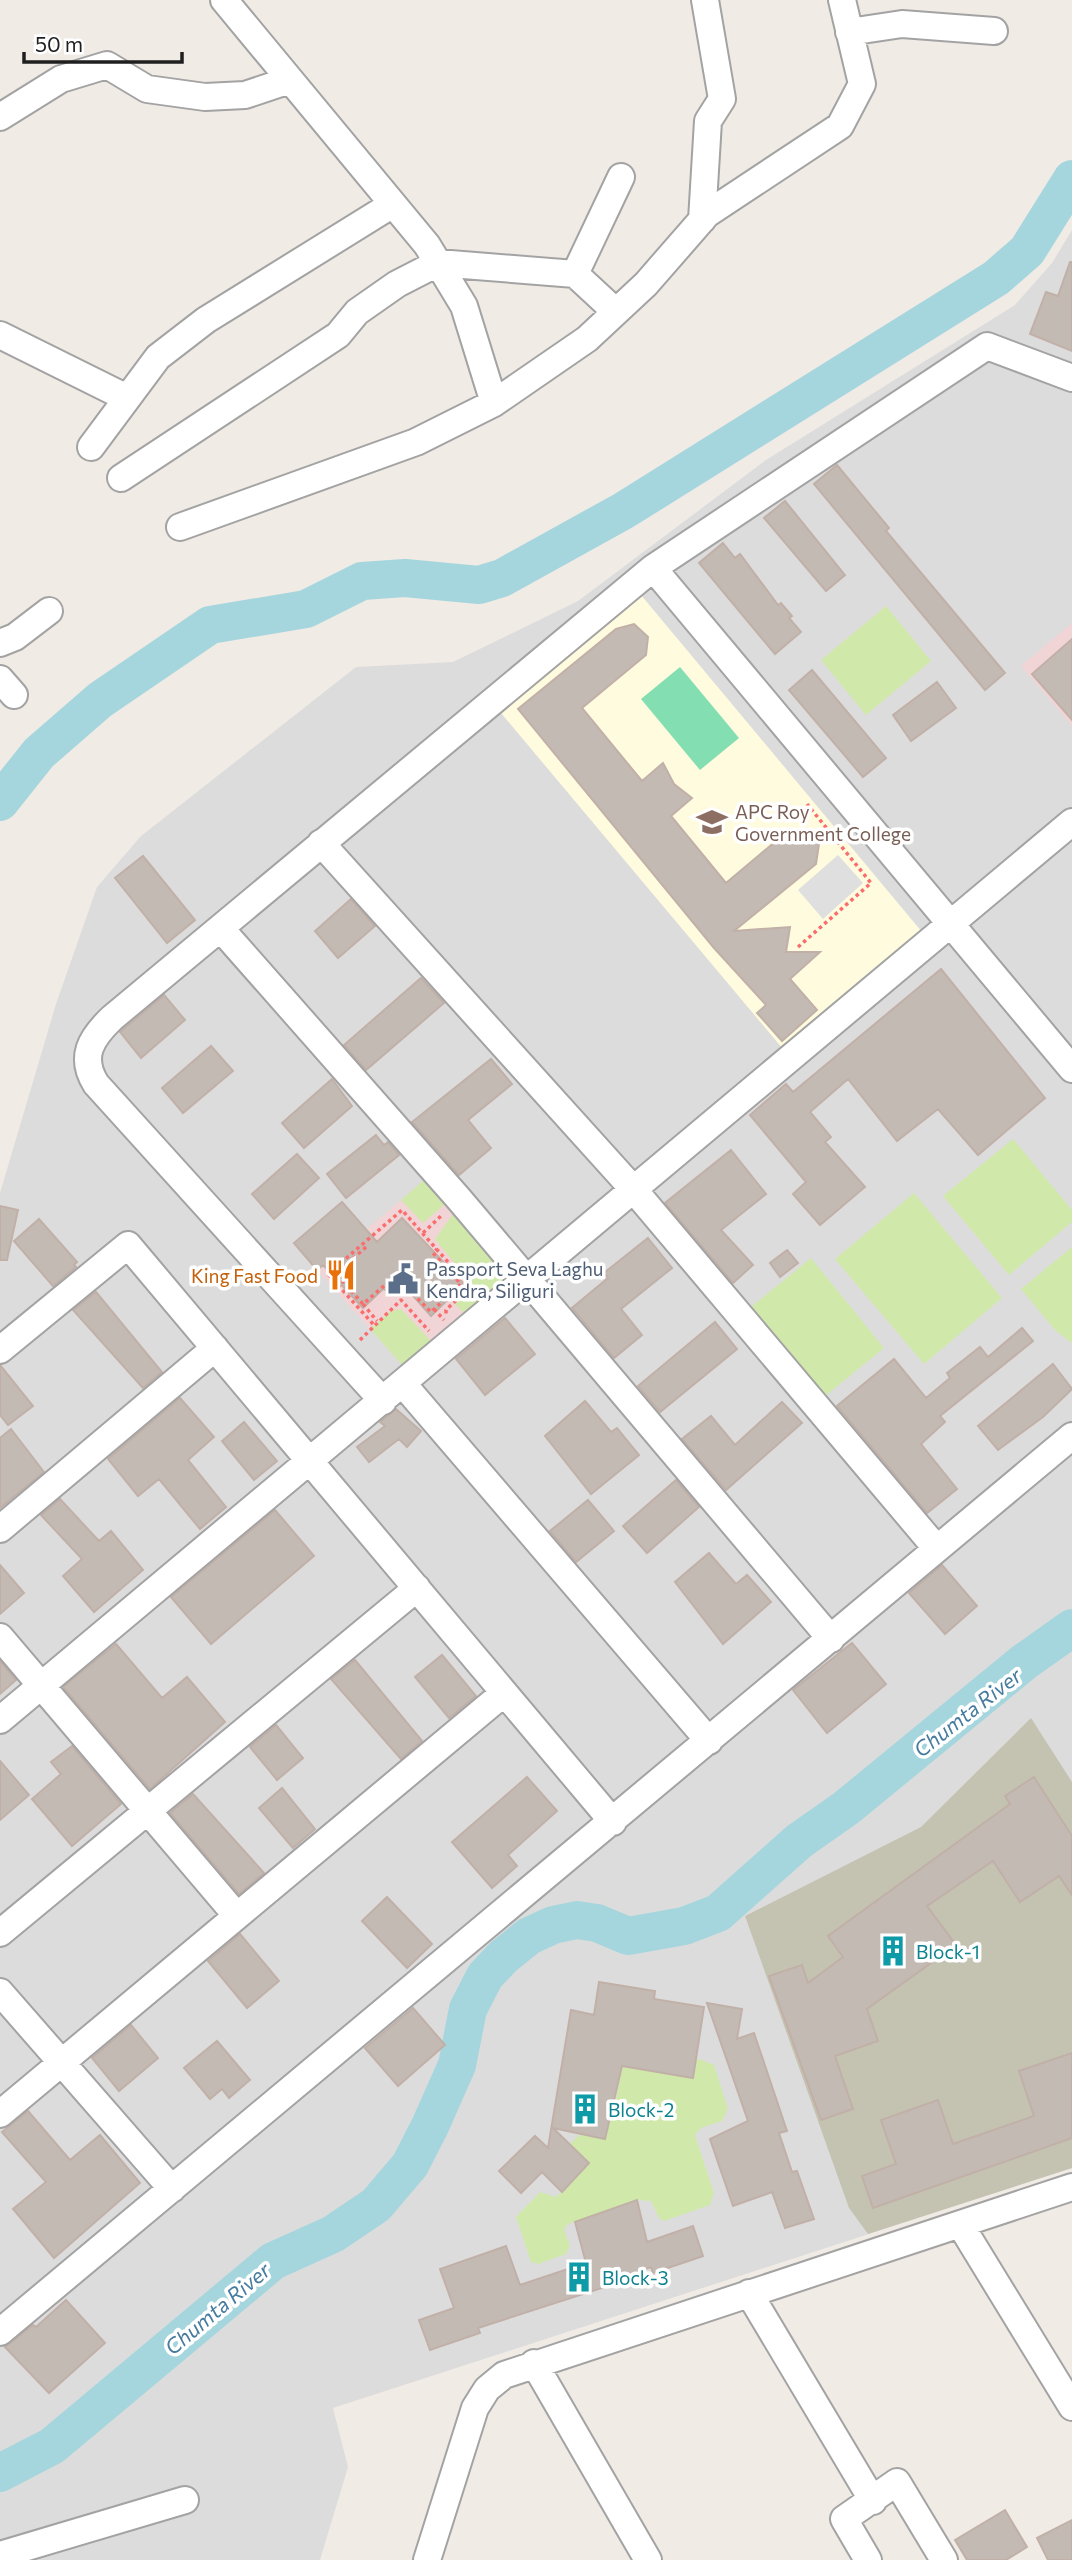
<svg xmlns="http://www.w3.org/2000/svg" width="1072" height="2560" font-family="Commissioner,sans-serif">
<rect width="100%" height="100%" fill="#f0ebe5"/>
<!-- residential -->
<path fill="#dddcdc" d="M1072,230V2168L333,2408L348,2467L320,2560H0V1193L56,1004L97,887L141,836L356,667L453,662L578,601L766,460L1015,305L1052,263Z"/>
<!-- commercial -->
<path fill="#f0d4d6" d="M1072,623V726L1021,666Z
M424,1180L508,1277L403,1366L318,1271Z"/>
<!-- education -->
<path fill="#fffbdf" d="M641,595L922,932L783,1049L501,713Z"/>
<!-- construction -->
<path fill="#c4c2b0" d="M1031,1718L1072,1782V2168L868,2234L849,2208L745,1916L921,1827Z"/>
<!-- grass -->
<path fill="#d0e9ab" d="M886,606L931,661L866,715L821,660Z
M1013,1139L1072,1210V1222L1009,1275L943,1196Z
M424,1180L445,1204L423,1223L401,1200Z
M914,1193L1002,1298L924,1364L835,1259Z
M453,1214L508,1277L465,1314L455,1304L473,1286L435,1239Z
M1072,1247V1343L1055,1330L1021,1289Z
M811,1258L884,1348L824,1397L751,1307Z
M401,1309L432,1342L403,1366L370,1329L391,1311Z
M696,2058L714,2065L728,2109L722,2121L701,2128L695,2135L714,2193L710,2205L664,2221L659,2218L651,2201L637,2200L568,2224L564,2229L570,2246L566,2254L538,2264L531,2262L516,2217L540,2192L556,2197L589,2164L570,2144L616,2099L622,2066L693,2077Z"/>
<!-- pitch -->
<path fill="#83deb1" d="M680,667L739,738L700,770L641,699Z"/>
<!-- parking -->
<path fill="#dfdfdf" d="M838,855L863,883L823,919L798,890Z"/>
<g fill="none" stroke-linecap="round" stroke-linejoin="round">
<!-- river -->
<path stroke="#a6d6dd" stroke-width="38" d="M0,802L39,753L100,700L210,625L306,609L362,581L405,578L479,585L502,578L623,511L996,278L1027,251L1072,179
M0,2473L52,2446L273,2261L333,2234L376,2205L410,2165L430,2126L457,2065L468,2009L485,1976L503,1957L529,1936L553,1925L577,1920L597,1923L628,1936L684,1926L718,1913L799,1841L846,1808L1024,1662L1072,1628"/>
</g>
<!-- building -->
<path fill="#c4bab4" stroke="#c1b0a7" stroke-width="2" d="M1070,262H1072V351L1030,334L1046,292L1058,296Z
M837,465L889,528L886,531L1005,673L985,690L814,484Z
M785,501L845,575L826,591L764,518Z
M723,543L735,558L740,554L778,605L781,603L792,616L789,618L801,632L775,654L699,563Z
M634,624L648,637L646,655L582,708L642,781L663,763L674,784L692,798L671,816L726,883L789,830L810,833L819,844L816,864L734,931L790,927L786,952H820L790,979L817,1010L782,1041L757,1013L766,1005L714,948L518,709L616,629Z
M1072,639V720L1032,674Z
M812,670L886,758L863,777L789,690Z
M937,682L956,708L911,741L893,715Z
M143,856L195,920L167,943L115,878Z
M351,899L375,926L338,958L315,931Z
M941,969L1045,1098L978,1155L938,1109L897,1141L848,1079L810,1112L831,1137L825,1142L865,1187L820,1225L793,1194L806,1182L750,1115L786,1084L793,1092Z
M421,978L444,1003L366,1070L344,1045Z
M164,995L185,1020L141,1058L120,1032Z
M211,1046L233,1071L183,1113L162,1088Z
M491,1059L512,1084L468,1120L491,1148L459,1175L412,1122Z
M332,1079L352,1106L304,1148L282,1123Z
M376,1135L384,1145L388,1142L399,1155L346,1198L327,1174Z
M731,1150L766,1194L721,1230L753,1265L733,1283L665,1203Z
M297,1154L319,1178L274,1219L252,1194Z
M342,1202L377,1242L402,1218L464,1284L431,1316L408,1290L394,1293L383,1289L363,1308L323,1265L317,1270L294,1243Z
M0,1206L18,1210L7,1260H0Z
M39,1219L77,1262L74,1265L76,1267L53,1286L14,1241Z
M648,1238L672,1268L621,1309L642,1335L614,1358L572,1308L608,1278L604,1273Z
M787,1250L798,1263L780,1277L770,1263Z
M96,1292L162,1372L143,1388L73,1310Z
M505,1318L535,1354L485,1395L456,1359Z
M715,1322L737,1349L660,1412L638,1386Z
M1022,1328L1033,1341L940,1416L945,1422L921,1444L957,1489L927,1513L837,1406L894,1359L926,1398L950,1378L947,1373L980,1347L988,1357Z
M1053,1364L1072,1389L1043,1417L998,1450L978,1426Z
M0,1365L33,1406L8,1425L0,1415Z
M180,1398L214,1437L188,1460L226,1507L200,1529L159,1479L138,1496L108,1459Z
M585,1401L611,1432L617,1428L639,1455L591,1494L545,1436Z
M782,1402L802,1423L726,1490L682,1439L711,1416L735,1445Z
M396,1409L421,1431L407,1447L399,1439L369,1462L357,1447L385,1426L380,1422Z
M244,1422L277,1461L254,1480L222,1441Z
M11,1429L44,1472L0,1508V1438Z
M676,1480L699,1507L647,1553L623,1526Z
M60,1499L99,1541L111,1531L143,1570L94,1612L63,1576L82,1559L41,1515Z
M588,1500L614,1531L576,1562L550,1531Z
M275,1510L314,1556L211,1644L171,1597Z
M709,1553L736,1584L747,1575L771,1602L723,1644L675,1582Z
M0,1565L24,1593L0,1614Z
M942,1565L977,1606L945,1634L909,1593Z
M852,1643L886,1684L827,1733L793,1690Z
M116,1644L162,1698L187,1677L225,1722L150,1789L63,1687Z
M442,1655L476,1696L449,1718L415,1677Z
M355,1660L422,1741L401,1759L331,1679Z
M0,1661L16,1680L0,1694Z
M276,1725L303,1758L277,1780L250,1747Z
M72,1746L121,1804L72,1846L32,1799L61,1774L51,1762Z
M0,1761L29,1795L0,1820Z
M527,1777L557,1811L508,1855L517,1866L492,1888L452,1842Z
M1034,1777L1072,1836V1895L1059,1876L1020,1902L993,1861L927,1906L956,1945L867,2009L878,2041L835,2056L853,2109L821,2120L769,1976L802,1965L808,1983L843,1957L828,1936L1010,1804L1005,1796Z
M282,1788L315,1829L293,1848L259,1808Z
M193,1794L264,1873L239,1894L170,1813Z
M387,1897L432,1944L407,1968L362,1921Z
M240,1934L279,1981L247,2008L208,1961Z
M599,1982L655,1991L654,1999L704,2007L693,2078L622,2066L605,2139L553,2128L589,2163L562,2192L542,2172L521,2193L499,2171L535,2136L548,2148L571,2010L594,2015Z
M707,2003L742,2009L737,2039L754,2033L787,2131L779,2133L792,2172L797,2171L814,2219L785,2228L772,2192L733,2206L710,2139L748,2121Z
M413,2008L445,2045L398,2086L365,2048Z
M131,2025L158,2058L119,2091L92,2058Z
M217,2041L250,2080L229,2098L222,2089L210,2099L184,2068Z
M1072,2053V2138L873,2208L862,2176L896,2164L881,2120L938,2100L953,2144L1034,2116L1019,2071Z
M28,2111L70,2160L100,2135L140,2183L54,2258L13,2209L46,2182L2,2132Z
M637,2200L647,2242L693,2226L703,2256L653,2273L651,2267L610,2282L611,2285L478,2328L480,2333L430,2350L419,2320L454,2308L440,2269L506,2246L520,2285L586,2263L575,2222Z
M66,2300L105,2343L49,2393L5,2347L33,2325L36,2327Z
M1005,2510L1027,2547L1006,2560H967L955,2540Z
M1072,2520V2560H1048L1037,2538Z"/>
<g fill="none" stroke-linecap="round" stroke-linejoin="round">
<!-- minor casing -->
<g stroke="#a3a3a3" stroke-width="30">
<path id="minor" d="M224,0L427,245L464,306L494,403
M849,32L902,24L994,31
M0,117L61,79L107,65L147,89L205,97L245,95L290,80
M702,220L708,121L722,99L705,0
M575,274L621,177
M0,335L127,398
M91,447L158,357L206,320L393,204
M121,478L338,335L357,312L397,284L438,263L575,274L616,312
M180,527L416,442L494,403L587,339L646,284L707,214L840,126L862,84L842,0
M653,568L1072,1069
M0,643L15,637L49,611
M0,679L14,695
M321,843L634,1190L937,1549
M221,929L459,1199L831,1639
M0,1350L128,1245L613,1822
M403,1384L709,1741
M383,1401L96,1084C79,1057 91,1038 112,1018L653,568L987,346L1072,378
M0,1529L215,1348
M0,1637L237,1916
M0,1720L1072,822
M0,1933L417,1588
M0,1992L172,2189
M0,2114L504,1693
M960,2224L1072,2407
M749,2293L873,2501
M0,2332L1072,1436
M534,2363L648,2560
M0,2555L185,2500
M427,2560L475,2408L487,2389L504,2375L1072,2187
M868,2560L844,2519L897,2482L944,2560"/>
</g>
<!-- path -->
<path stroke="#f96d6d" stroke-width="3.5" stroke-dasharray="3.5 3.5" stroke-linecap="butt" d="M798,947L871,883L807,804
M423,1233L442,1215
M366,1247L336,1274L363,1304L385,1285L407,1288L431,1312L461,1284L433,1253L437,1249
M363,1304L377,1321
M434,1309L444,1320
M373,1324L328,1274L402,1210L470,1287L446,1310V1315
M360,1340L401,1300L429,1331"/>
<!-- minor -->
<use href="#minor" stroke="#fff" stroke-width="26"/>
</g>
<!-- icons -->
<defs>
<g id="university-bare" transform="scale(2.415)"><path d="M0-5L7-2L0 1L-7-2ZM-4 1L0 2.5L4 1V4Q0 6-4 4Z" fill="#8d6e63" stroke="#fff" stroke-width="2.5" paint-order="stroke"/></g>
<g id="restaurant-bare" transform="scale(2.415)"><path d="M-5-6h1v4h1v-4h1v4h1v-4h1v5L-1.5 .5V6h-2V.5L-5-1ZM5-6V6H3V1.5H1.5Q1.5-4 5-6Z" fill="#e8710a" stroke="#fff" stroke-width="2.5" paint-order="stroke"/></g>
<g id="civic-bare" transform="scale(2.415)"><path d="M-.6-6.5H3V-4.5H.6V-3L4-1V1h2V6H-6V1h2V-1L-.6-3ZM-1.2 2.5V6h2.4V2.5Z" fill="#5c6f8a" stroke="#fff" stroke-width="2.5" paint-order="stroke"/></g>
<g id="building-bare" transform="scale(2.415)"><path d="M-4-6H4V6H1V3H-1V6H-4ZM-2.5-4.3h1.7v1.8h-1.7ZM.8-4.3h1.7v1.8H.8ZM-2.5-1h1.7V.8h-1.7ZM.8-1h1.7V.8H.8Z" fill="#0f9aa8" stroke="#fff" stroke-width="2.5" paint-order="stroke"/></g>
</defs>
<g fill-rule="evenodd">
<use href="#university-bare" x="712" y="822"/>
<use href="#restaurant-bare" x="341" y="1275"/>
<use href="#civic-bare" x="403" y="1279"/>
<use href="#building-bare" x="893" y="1951"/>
<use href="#building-bare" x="585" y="2109"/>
<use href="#building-bare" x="579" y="2277"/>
</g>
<g text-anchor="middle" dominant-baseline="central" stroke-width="7" stroke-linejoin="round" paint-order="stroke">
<!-- education labels -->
<g font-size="19" fill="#785e54" stroke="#fff" text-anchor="start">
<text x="735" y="811">APC Roy<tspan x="735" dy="22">Government College</tspan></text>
</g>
<!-- service labels -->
<g font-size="19" fill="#4e5e75" stroke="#fff" text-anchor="start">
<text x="426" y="1268">Passport Seva Laghu<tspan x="426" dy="22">Kendra, Siliguri</tspan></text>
</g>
<!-- food labels -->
<g font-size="19" fill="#c56008" stroke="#fff" text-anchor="end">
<text x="318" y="1275">King Fast Food</text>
</g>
<!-- culture labels -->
<g font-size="19" fill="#0d838f" stroke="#fff" text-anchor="start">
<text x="916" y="1951">Block-1</text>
<text x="608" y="2109">Block-2</text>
<text x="602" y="2277">Block-3</text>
</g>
<!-- water labels -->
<g font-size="21" font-style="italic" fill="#457b9e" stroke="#fff">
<text transform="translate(967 1712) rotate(-38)">Chumta River</text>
<text transform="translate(217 2308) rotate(-40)">Chumta River</text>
</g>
</g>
<!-- scale -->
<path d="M24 52v10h158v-10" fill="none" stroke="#1f1f1f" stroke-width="3.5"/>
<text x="35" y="52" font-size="21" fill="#1f1f1f" stroke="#ffffff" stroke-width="5" paint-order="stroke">50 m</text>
</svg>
